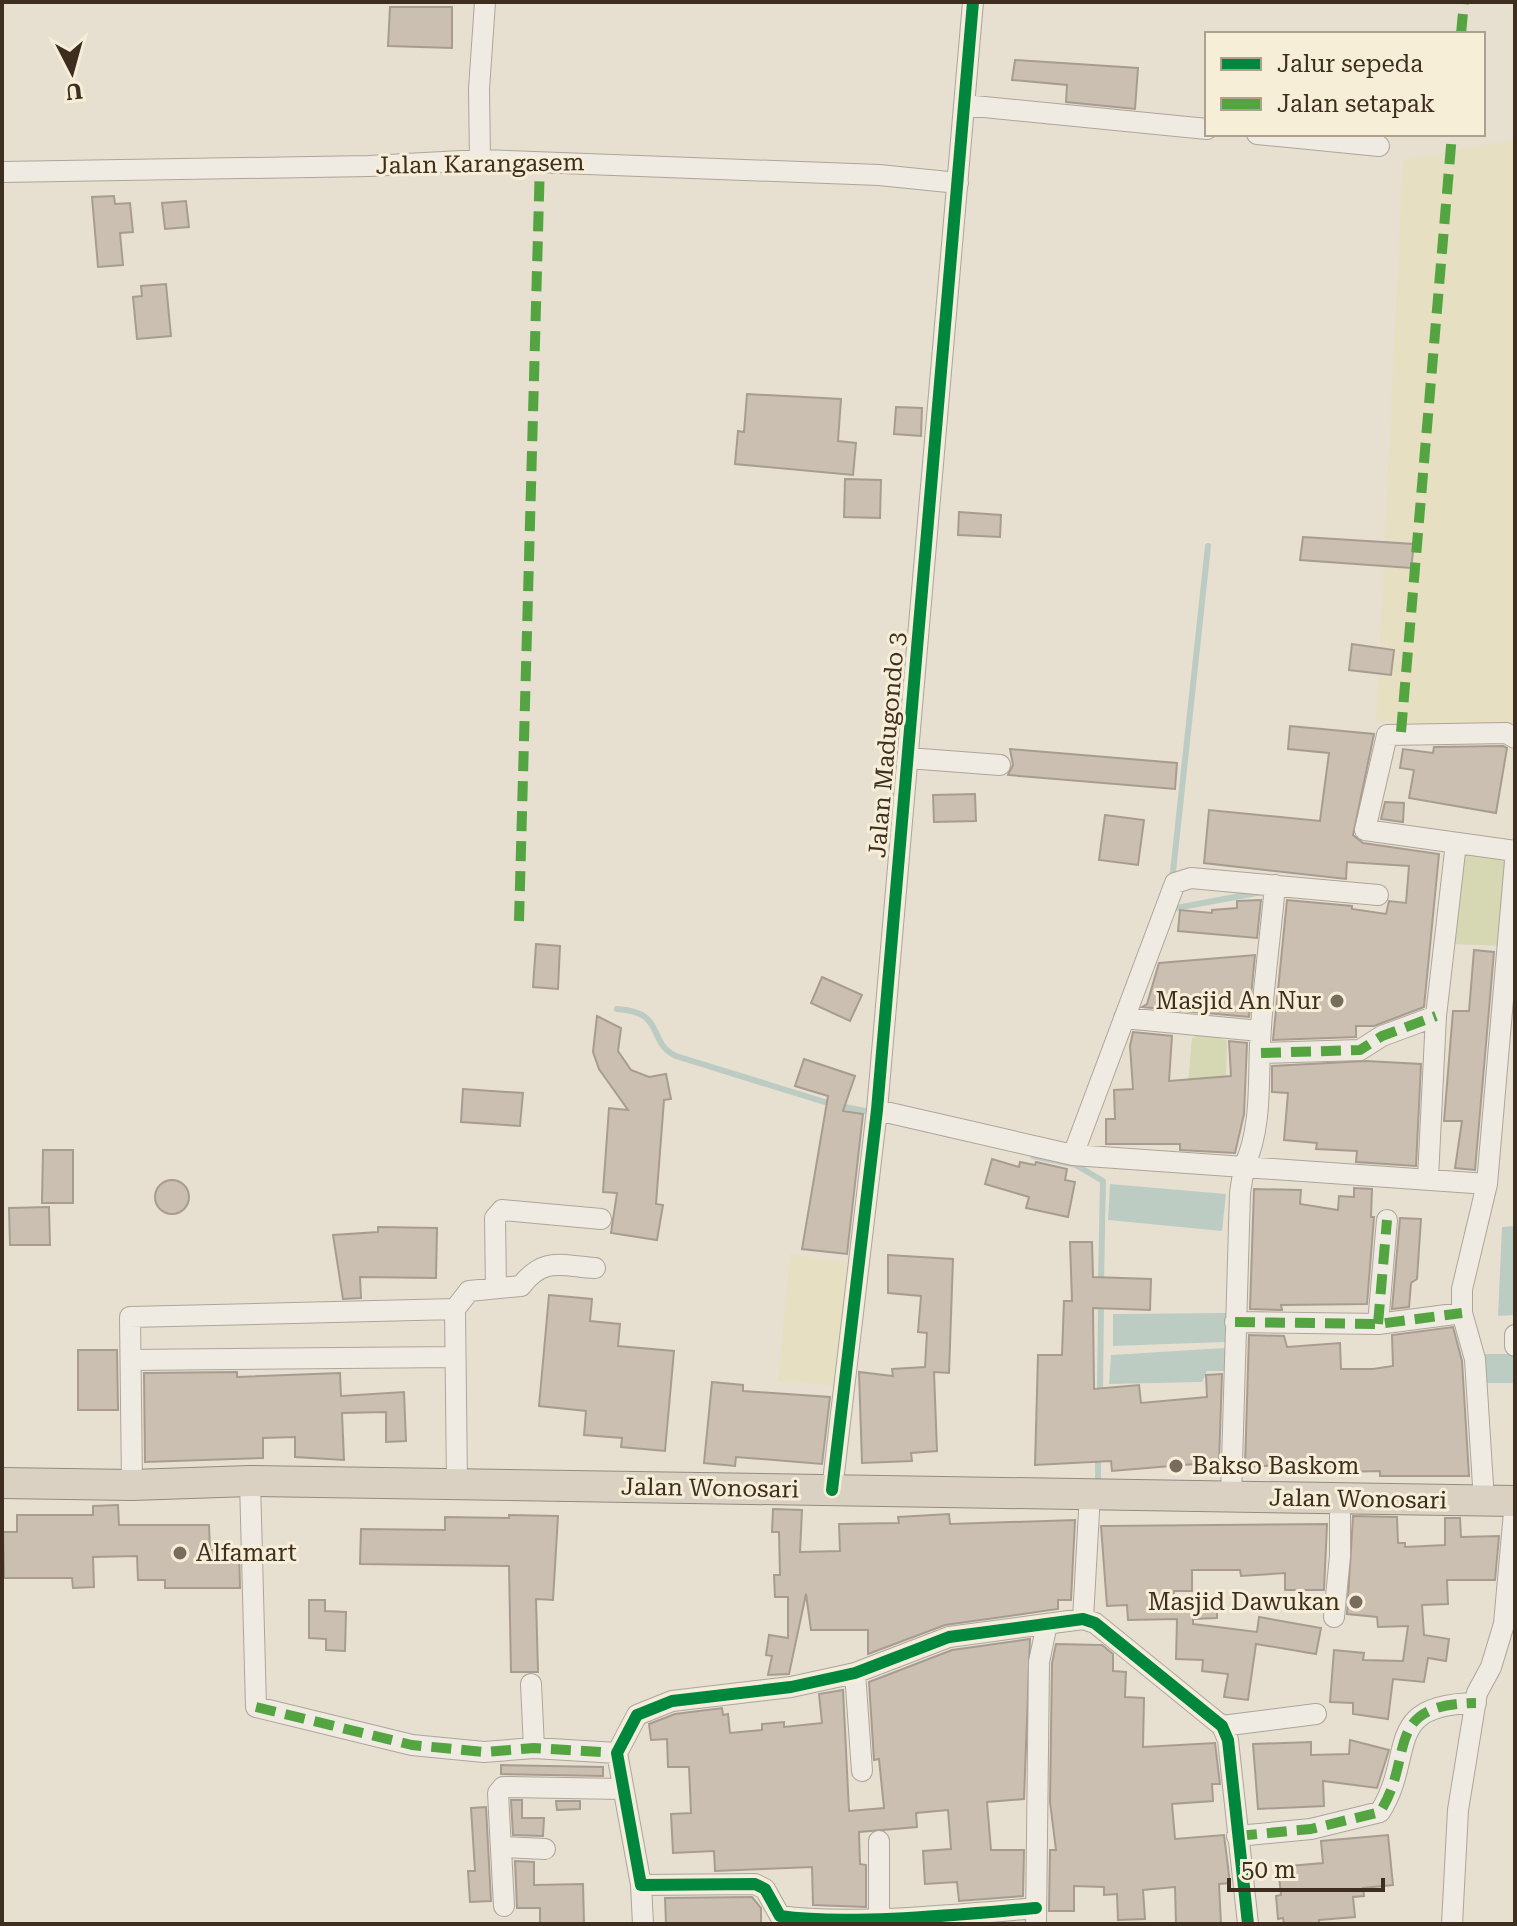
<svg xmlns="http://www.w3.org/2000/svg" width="1517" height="1926" font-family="'Roboto Serif',serif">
<rect width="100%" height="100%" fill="#e7e0d1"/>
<!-- farmland -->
<path fill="#e6dfc2" d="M1515,139V729L1376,721L1403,160Z
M790,1254L854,1263L840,1386L778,1381Z"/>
<!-- green -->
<path fill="#d6d7b3" d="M1459,849L1512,855L1504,946L1452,944Z
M1206,1032L1227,1041L1225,1110L1186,1106L1192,1038Z"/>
<!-- water -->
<path fill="#bcccc2" d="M1110,1184L1226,1194L1222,1231L1108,1220Z
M1515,1226V1315L1498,1316L1502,1227Z
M1226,1313L1225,1342L1113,1346V1314Z
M1225,1348L1226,1371H1207L1202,1382L1109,1384L1111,1355Z
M1481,1354H1513L1515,1383H1483Z"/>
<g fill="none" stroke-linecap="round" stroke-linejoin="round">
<!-- stream -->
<path stroke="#bcccc2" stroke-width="6" d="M1172,881L1208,546
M1171,909L1262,892
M617,1009C667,1012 646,1042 676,1056L831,1104L874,1113
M1033,1156L1076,1165L1103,1181L1101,1283
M1100,1395L1101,1302
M1098,1487V1454"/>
</g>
<!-- building -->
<path fill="#cbbfb2" stroke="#a89c90" stroke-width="2" d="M390,7H452V48L388,46Z
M1015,60L1138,68L1135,109L1066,102L1067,85L1012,80Z
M114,196L115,204L130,203L133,232L120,233L123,265L98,267L92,197Z
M186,201L189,227L165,229L162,203Z
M166,284L171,336L137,339L133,297L142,296L141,286Z
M747,394L841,399L838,441L856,443L853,475L735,464L738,431L744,432Z
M896,407L922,408L921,436L894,434Z
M845,479L881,480L880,518L844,517Z
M959,512L1001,515L1000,537L958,535Z
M1303,537L1414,544L1411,568L1300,560Z
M1352,644L1394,650L1391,675L1349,670Z
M1290,726L1374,734L1353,835L1363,843L1439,854L1424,1007L1374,1026H1356V1037L1273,1040L1287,900L1352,906V909L1386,914L1389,901L1406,903L1409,866L1347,862L1346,879L1204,863L1209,810L1320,821L1329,753L1288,749Z
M1503,746L1507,748L1496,813L1409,798L1414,770L1400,768L1403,749L1433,753L1434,747Z
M1010,749L1177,763L1175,789L1008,775L1013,765Z
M975,794L976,821L934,822L933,795Z
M1385,802L1404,803L1403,822L1381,819Z
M1105,815L1144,820L1138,865L1099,860Z
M1261,900L1257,938L1178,931L1180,910L1212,913V910L1237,908V901Z
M536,944L560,946L558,989L533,987Z
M1474,950L1494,952L1475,1170L1455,1168L1462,1121H1444L1453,1011H1469Z
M1255,955L1249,1017L1142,1007L1147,1004L1159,963Z
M822,977L862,995L850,1021L811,1003Z
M597,1016L621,1028L618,1051L631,1070L649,1077L666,1074L671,1099L664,1100L656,1204L663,1205L657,1240L611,1233L617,1193L603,1192L609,1108L628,1110L599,1069L593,1052Z
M1133,1032L1172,1036L1169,1081L1231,1076L1229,1041L1247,1043L1244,1114L1235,1153L1180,1150V1144H1106V1119H1115L1114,1090L1133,1089L1130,1046Z
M804,1059L855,1076L843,1111L863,1114L847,1254L802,1249L828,1096L795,1086Z
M1366,1061L1421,1064L1416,1166L1356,1162L1357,1151L1316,1149L1317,1143L1284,1140L1288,1093L1272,1092V1066Z
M463,1089L523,1093L520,1126L461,1122Z
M43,1150H73V1203H42Z
M992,1159L1019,1167L1020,1162L1035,1165L1036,1162L1067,1169L1065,1180L1075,1182L1068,1217L1026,1208L1029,1197L985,1184Z
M155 1197a17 17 0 1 1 34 0a17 17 0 1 1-34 0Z
M1354,1188L1372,1189L1371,1217H1374L1367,1304L1281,1305L1282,1310L1250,1309L1254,1189L1301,1190L1300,1204L1338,1210L1339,1196L1354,1197Z
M49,1207L50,1245H10L9,1208Z
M1400,1218L1421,1219L1417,1279L1411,1283L1409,1307L1392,1309Z
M378,1227L437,1228L436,1278L360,1277L361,1298L343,1299L333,1235L378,1232Z
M1070,1242H1092L1093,1277L1151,1279L1150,1310L1093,1308L1094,1389L1139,1385L1141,1403L1207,1397L1206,1375L1222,1374L1219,1462L1112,1471L1111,1461L1035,1465L1038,1355H1062L1064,1301H1072Z
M888,1255L953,1259L949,1373L934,1372L937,1451L911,1453L912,1461L862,1463L859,1372L893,1376L892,1369L925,1367L927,1333L918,1332L921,1296L888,1293Z
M549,1295L592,1299L590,1321L620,1324L618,1346L674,1351L665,1451L621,1447L622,1438L584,1435L586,1411L539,1406Z
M1453,1327L1462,1361L1469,1476H1380V1471L1341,1472V1465L1282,1470L1281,1465L1245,1467L1249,1335L1284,1336L1287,1347L1340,1343L1341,1369H1373L1393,1366L1392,1335Z
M78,1350H117L118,1410H78Z
M237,1372V1377L340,1373L341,1396L404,1392L406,1441L386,1442V1412L342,1413L344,1460L295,1457V1437L263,1438V1458L145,1462L144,1373Z
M712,1382L743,1385V1391L830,1397L822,1464L736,1457L735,1466L704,1463Z
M118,1505L119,1525H209L210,1550H239L240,1588H165V1580H138L137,1556L93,1557L94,1587L73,1588L72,1578H4L3,1532H17V1515H93V1506Z
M773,1509L802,1510L800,1552L840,1551L839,1524L899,1523L898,1517L949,1514L950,1524L1075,1520L1071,1600H1058V1609L945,1625L868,1654V1630H811L806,1594L789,1674L768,1675L772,1656L766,1655L769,1635L788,1638V1597H775L774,1575H780L779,1532H772Z
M509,1515L558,1516L553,1600L536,1599L538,1672H511L509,1566L360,1564L361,1529L445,1530V1517L509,1518Z
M1353,1516L1397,1517L1398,1543H1405V1547L1445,1545V1518H1460L1461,1537L1499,1536L1495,1580H1447L1448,1604L1422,1605L1424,1635L1449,1639L1446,1661L1428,1658L1424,1682L1393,1679L1388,1719L1353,1714V1703L1330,1702L1334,1650L1364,1653L1363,1660L1403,1661L1408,1626L1378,1627L1377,1617L1347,1614Z
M1327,1524L1324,1590H1285V1573L1241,1576L1240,1570H1192V1591H1174L1173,1602L1217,1610V1618L1193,1619V1624L1257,1632L1259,1617L1321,1628L1316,1654L1256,1644L1248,1700L1224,1697L1228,1674L1202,1671L1203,1660L1176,1659L1177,1619L1128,1620L1127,1605L1107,1606L1101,1526Z
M309,1600H325V1611L346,1612L345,1651L326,1650V1639L309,1638Z
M1030,1639L1024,1799L987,1802L991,1850H1024L1023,1896L959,1901L957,1882L925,1884L923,1851L951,1849L948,1810L916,1813L917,1827L859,1832L860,1864L866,1865V1907L813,1905L812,1867L715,1871L714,1851L673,1853L671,1814L691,1813L689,1767H668L667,1739L651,1740L649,1724L675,1714L722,1708L723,1715L728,1714L730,1733L762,1730V1724L784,1722V1727L822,1723L819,1694L843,1690L849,1811L884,1808L879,1759L874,1760L869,1682L952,1650Z
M1056,1644L1102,1645L1113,1654V1671L1126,1672L1125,1697L1144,1698L1143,1747L1215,1743L1220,1784H1212L1213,1801L1172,1804L1175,1839L1224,1835L1230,1883L1219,1884L1221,1924H1176L1175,1887L1143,1890L1145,1919L1118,1920L1117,1894L1104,1895V1887L1074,1886V1911H1049L1050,1850H1056L1050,1802L1052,1663Z
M1350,1740L1389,1750L1377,1788L1323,1781L1324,1806L1258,1809L1253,1744L1311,1742V1755L1349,1754Z
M501,1765L603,1767V1776L501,1774Z
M511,1800H522V1818H544L543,1836L513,1835Z
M556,1801H580V1809L557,1810Z
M486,1807L491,1901L470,1902L468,1871H475L471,1808Z
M1388,1835L1393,1885L1363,1888L1364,1896L1353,1897L1355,1917L1319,1920V1924H1284L1283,1918L1278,1919L1276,1896L1281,1895L1278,1867L1323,1863L1321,1841Z
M515,1861L534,1862V1885L583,1884L584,1924H540V1908H517Z
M752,1897L761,1908V1923L666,1924L665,1898Z"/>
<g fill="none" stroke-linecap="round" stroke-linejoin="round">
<!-- minor casing -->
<g stroke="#ada599" stroke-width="22">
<path id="minor" d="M964,105L1207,129
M1257,134L1379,146
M480,160L479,89L485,2
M2,172L369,166L480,160L879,175L958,183
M1515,738L1506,733L1387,735L1365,830L1515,851
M908,758L1000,765
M1275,885C1271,932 1264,980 1261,1027C1257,1074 1264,1123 1244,1167L1487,1184L1515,861
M1124,1018L1260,1031
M1261,1053L1360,1050L1382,1036L1436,1016
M877,1110L1073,1155L1244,1167L1240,1193L1231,1497
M1073,1155L1175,883L1191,878L1378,895
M1428,1178L1436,1016L1456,843
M496,1288L495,1218L502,1210L601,1219
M1235,1322L1378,1324L1462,1313
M1378,1324L1387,1220
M1515,1335V1346
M131,1360L455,1357
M250,1481L256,1707L412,1745L484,1752L534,1748L617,1753
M457,1484L455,1309L469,1291L521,1286C544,1256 561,1266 595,1268
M132,1485L130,1317L455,1309
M832,1490L877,1110L973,2
M1484,1501L1475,1359L1462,1313V1289L1487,1184
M1334,1617L1340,1556V1499
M1083,1619L1090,1494
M855,1673L862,1771
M531,1684L534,1748
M1222,1726L1316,1714
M1237,1836L1311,1829L1380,1812C1416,1755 1381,1704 1476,1703
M501,1847L545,1849
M641,1885L643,1924
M504,1906L498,1793L503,1787L622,1789
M1036,1908C965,1914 848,1926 780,1916L765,1889L755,1884L641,1885L617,1753L637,1715L672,1701L791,1687L855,1673L949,1637L1083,1619L1095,1623L1222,1726L1228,1740L1248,1924
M879,1922V1841
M1036,1924L1039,1662L1047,1624
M1452,1924L1458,1810L1477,1693L1491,1667L1504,1624L1515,1501"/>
</g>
<!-- highway casing -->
<g stroke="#928b80" stroke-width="32">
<path id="highway" d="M2,1483L132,1485L250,1481L1515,1501"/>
</g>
<!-- minor -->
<use href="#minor" stroke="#efebe3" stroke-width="20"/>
<!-- highway -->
<use href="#highway" stroke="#dad1c2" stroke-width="30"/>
<!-- quiet -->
<path stroke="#54a441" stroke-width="10" stroke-dasharray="20 10" stroke-linecap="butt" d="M1461,34L1464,2
M1401,732L1452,134
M519,921L540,161
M1261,1053L1360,1050L1382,1036L1436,1016
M1235,1322L1378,1324L1462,1313
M1378,1324L1387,1220
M256,1707L412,1745L484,1752L534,1748L617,1753
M1237,1836L1311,1829L1380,1812C1416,1755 1381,1704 1476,1703"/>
<!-- cycleway casing -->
<g stroke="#f7eed8" stroke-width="17">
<path id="cycleway" d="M832,1490L877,1110L973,2
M1036,1908C965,1914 848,1926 780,1916L765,1889L755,1884L641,1885L617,1753L637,1715L672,1701L791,1687L855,1673L949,1637L1083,1619L1095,1623L1222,1726L1228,1740L1248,1924"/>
</g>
<!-- cycleway -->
<use href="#cycleway" stroke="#00873e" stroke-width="12"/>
</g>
<!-- markers -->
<g fill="#786c5e" stroke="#f7eed8" stroke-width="3">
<circle cx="1337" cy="1001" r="8"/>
<circle cx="1176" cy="1466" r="8"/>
<circle cx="180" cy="1553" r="8"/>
<circle cx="1356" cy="1602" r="8"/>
</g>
<g text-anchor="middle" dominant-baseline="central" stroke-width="6" stroke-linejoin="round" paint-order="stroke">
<!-- street labels -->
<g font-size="24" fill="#3d2e20" stroke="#f7eed8">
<text transform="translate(480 164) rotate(-1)">Jalan Karangasem</text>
<text transform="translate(887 745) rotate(-85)">Jalan Madugondo 3</text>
<text transform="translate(710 1488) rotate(1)">Jalan Wonosari</text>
<text transform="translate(1358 1499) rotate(1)">Jalan Wonosari</text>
</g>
<!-- poi labels -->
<g font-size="24" fill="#3d2e20" stroke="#f7eed8" text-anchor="end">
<text x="1321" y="1001">Masjid An Nur</text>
<text x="1192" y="1466" text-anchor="start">Bakso Baskom</text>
<text x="196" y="1553" text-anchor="start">Alfamart</text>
<text x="1340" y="1602">Masjid Dawukan</text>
</g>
</g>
<!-- border -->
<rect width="1517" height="1926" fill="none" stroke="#3d2e20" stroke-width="8"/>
<!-- legend -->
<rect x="1205" y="32" width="280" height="104" fill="#f7eed8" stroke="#ada18e" stroke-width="2"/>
<rect x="1221" y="58" width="40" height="12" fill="#00873e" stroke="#ada18e" stroke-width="2"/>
<text x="1277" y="72" font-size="24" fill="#3d2e20">Jalur sepeda</text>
<rect x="1221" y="98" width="40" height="12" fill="#54a441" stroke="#ada18e" stroke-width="2"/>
<text x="1277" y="112" font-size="24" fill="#3d2e20">Jalan setapak</text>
<!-- north arrow -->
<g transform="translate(72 72) rotate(174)" stroke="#f7eed8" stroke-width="6" paint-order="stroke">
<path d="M0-6L14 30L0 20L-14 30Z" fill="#3d2e20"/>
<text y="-12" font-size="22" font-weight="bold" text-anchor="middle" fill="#3d2e20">U</text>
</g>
<!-- scale -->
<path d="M1229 1878v12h154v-12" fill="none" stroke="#3d2e20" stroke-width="4"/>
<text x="1241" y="1878" font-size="24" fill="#3d2e20" stroke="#f7eed8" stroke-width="6" paint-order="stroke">50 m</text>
</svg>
